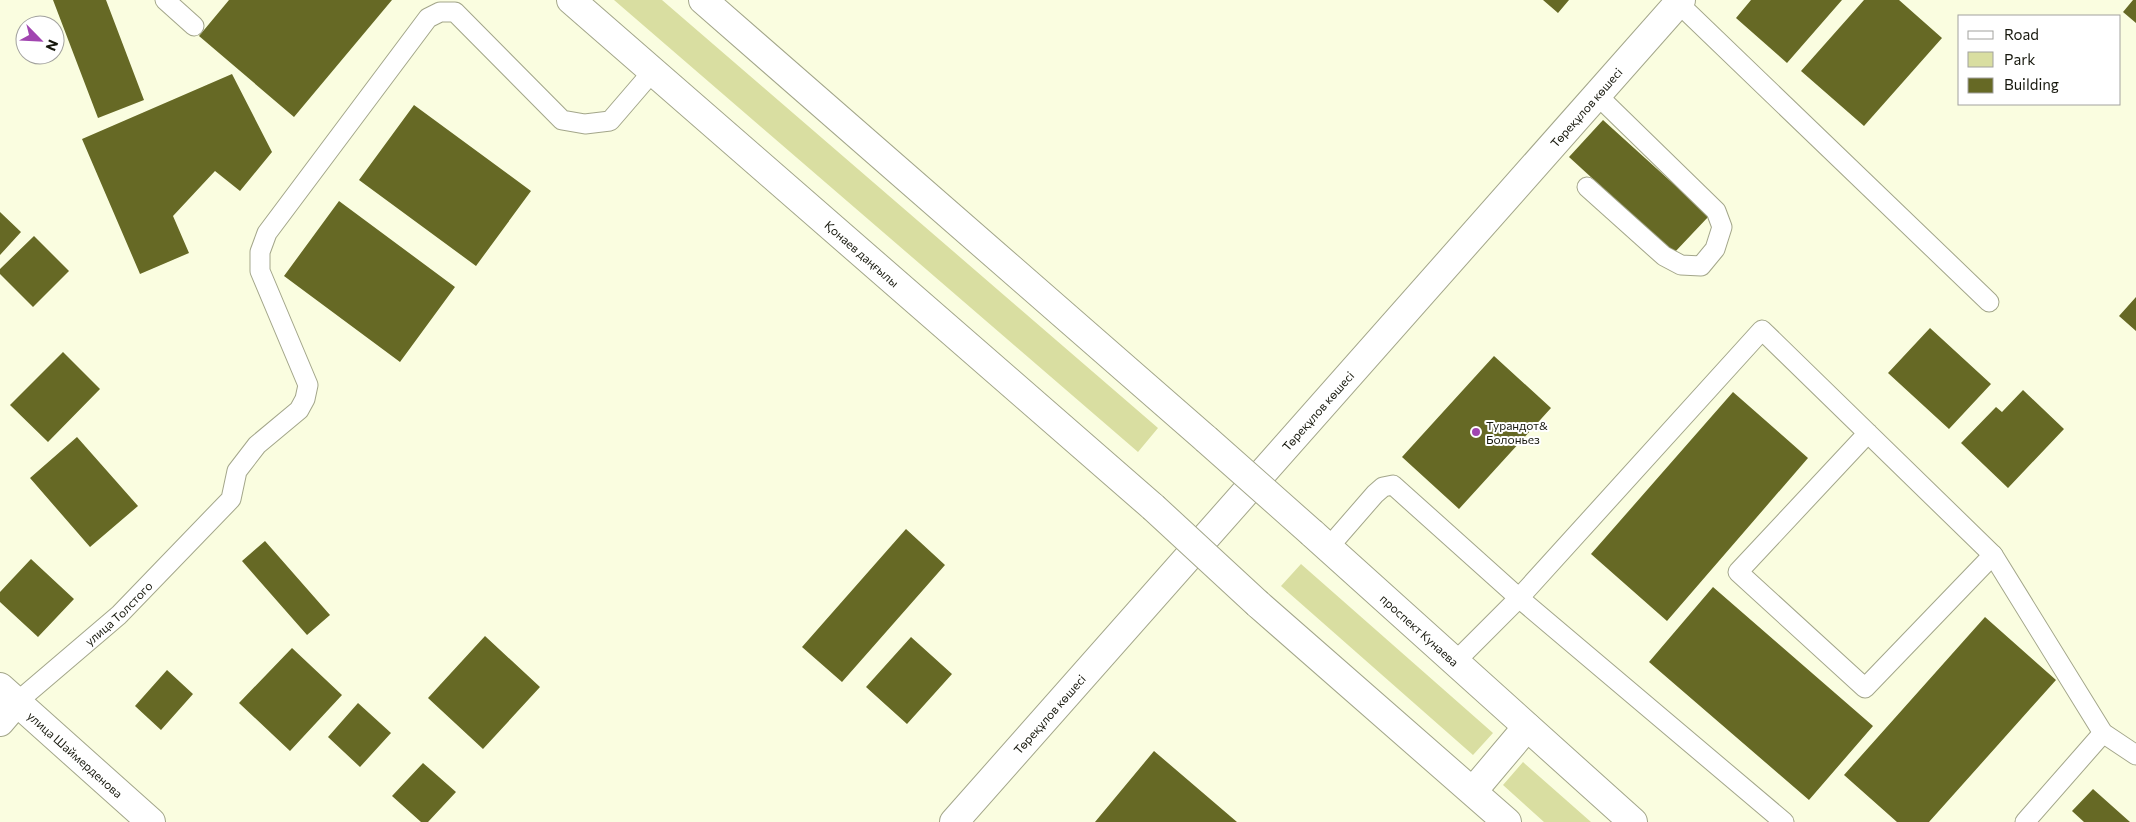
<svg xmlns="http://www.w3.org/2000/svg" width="2136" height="822" font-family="Commissioner,sans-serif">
<rect width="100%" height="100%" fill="#fafde0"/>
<!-- green -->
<path fill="#d9dea1" d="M614,0H662L1158,428L1138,452Z
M1301,564L1493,733L1473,755L1281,586Z
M1523,762L1591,822H1544L1503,785Z"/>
<!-- building -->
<path fill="#666925" d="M53,0H106L144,100L98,118Z
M229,0H392L294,117L199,36Z
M1543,0H1569L1558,13Z
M1751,0H1842L1787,63L1736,18Z
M1864,0H1899L1942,38L1864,126L1801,71Z
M2133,0H2136V23L2123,12Z
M232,74L272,152L240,191L215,171L173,216L189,253L140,274L82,139Z
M414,105L531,191L476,266L359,180Z
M1603,120L1709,216L1674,253L1569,157Z
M339,201L455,287L400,362L284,276Z
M0,212L21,232L0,255Z
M34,236L69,271L33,307L0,274V269Z
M2136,297V331L2119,316Z
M1930,328L1991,384L1949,429L1888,373Z
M63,352L100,389L48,442L10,405Z
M1494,356L1551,408L1459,509L1402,457Z
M2023,390L2064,429L2008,488L1961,443L1996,407L2002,412Z
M1733,392L1808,458L1667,621L1591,554Z
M77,437L138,506L90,547L30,478Z
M906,529L945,565L842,682L802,647Z
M265,541L330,615L307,635L242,561Z
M31,559L74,599L38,637L0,602V592Z
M1713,587L1873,726L1809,800L1649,662Z
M1985,617L2056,680L1929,822H1897L1844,775Z
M485,636L540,687L483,749L428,698Z
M911,637L952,674L907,724L866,687Z
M292,648L342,695L290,751L239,703Z
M167,670L193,694L161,730L135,706Z
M358,703L391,733L360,767L328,737Z
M1154,751L1237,822H1095Z
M423,763L456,792L428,822H421L392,796Z
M2093,789L2130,822H2084L2072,811Z"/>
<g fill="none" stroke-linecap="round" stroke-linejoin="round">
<!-- service casing -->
<g stroke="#a3a68a" stroke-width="21">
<g id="service">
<path d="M165,0L194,26"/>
<path d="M1675,0L1989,302"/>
<path d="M1587,187L1664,256L1681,265L1701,266L1715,249L1722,227L1716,211L1597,95"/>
<path d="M1328,548L1375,494L1383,487L1393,485L1519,598L1784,822"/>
<path d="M1993,555L2103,733L2136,755"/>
<path d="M1455,662L1519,598L1762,330L1993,555L1865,688L1738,572L1868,433"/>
<path id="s1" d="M17,702L119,615L231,499L237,471L257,445L299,410L305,399L308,385L260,271V252L267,233L428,18L440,12H455L562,120L585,124L610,121L653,71"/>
<path d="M2025,822L2103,733"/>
</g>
</g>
<!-- minor casing -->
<g stroke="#a3a68a" stroke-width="30">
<g id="minor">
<path id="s2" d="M0,687L151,822"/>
<path d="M0,722L17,702"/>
</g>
</g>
<!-- secondary casing -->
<g stroke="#a3a68a" stroke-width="30">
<g id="secondary">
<path id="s3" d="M954,822L1681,0"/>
</g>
</g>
<!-- primary casing -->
<g stroke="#a3a68a" stroke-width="30">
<g id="primary">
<path id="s4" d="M571,0L1153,507"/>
<path d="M703,0L1206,439"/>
<path id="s5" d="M1312,533L1633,822"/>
<path d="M1258,604L1507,822"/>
<path d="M1473,791L1527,727"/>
</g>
</g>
<!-- service -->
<use href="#service" stroke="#fff" stroke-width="19"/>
<!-- minor -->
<use href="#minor" stroke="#fff" stroke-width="28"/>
<!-- secondary -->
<use href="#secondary" stroke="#fff" stroke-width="28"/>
<!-- primary -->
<use href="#primary" stroke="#fff" stroke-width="28"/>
<!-- primary-bridge casing -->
<g stroke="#a3a68a" stroke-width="30" stroke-linecap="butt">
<path id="primary-bridge" d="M1206,439L1312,533
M1153,507L1258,604"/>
</g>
<!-- primary-bridge -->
<use href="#primary-bridge" stroke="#fff" stroke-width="28"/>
</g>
<!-- markers -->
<circle fill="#a145b0" stroke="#fff" stroke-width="2" cx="1476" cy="432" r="5"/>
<g text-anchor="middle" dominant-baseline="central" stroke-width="4" stroke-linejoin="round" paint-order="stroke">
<!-- street labels -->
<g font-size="12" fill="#16170c" stroke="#fff">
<text stroke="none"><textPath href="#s3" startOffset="954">Төреқұлов көшесі</textPath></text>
<text stroke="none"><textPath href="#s4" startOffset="386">Қонаев даңғылы</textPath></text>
<text stroke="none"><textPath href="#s3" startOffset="549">Төреқұлов көшесі</textPath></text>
<text stroke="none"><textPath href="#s1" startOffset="135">улица Толстого</textPath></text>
<text stroke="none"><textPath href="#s5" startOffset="145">проспект Кунаева</textPath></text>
<text stroke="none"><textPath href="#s3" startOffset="144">Төреқұлов көшесі</textPath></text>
<text stroke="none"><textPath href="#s2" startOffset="101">улица Шаймерденова</textPath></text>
</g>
<!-- poi labels -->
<g font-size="12" fill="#16170c" stroke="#fff" text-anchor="start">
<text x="1486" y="425">Турандот&amp;<tspan x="1486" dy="14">Болоньез</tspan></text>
</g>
</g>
<!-- legend -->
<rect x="1958" y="15" width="162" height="90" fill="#ffffff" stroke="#a2a29e"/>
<rect x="1968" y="31" width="25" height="8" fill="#ffffff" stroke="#a2a29e"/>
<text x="2004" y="40" font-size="15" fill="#16170c">Road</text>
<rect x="1968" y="52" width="25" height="15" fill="#d9dea1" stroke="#a2a29e"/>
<text x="2004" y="65" font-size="15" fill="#16170c">Park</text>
<rect x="1968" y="78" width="25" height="15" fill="#666925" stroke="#a2a29e"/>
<text x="2004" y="90" font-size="15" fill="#16170c">Building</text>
<!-- north arrow -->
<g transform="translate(40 40) rotate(114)"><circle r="24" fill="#ffffff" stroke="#a2a29e"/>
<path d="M0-4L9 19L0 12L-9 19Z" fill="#a145b0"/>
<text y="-8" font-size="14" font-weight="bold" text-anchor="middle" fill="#16170c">N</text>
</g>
</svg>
